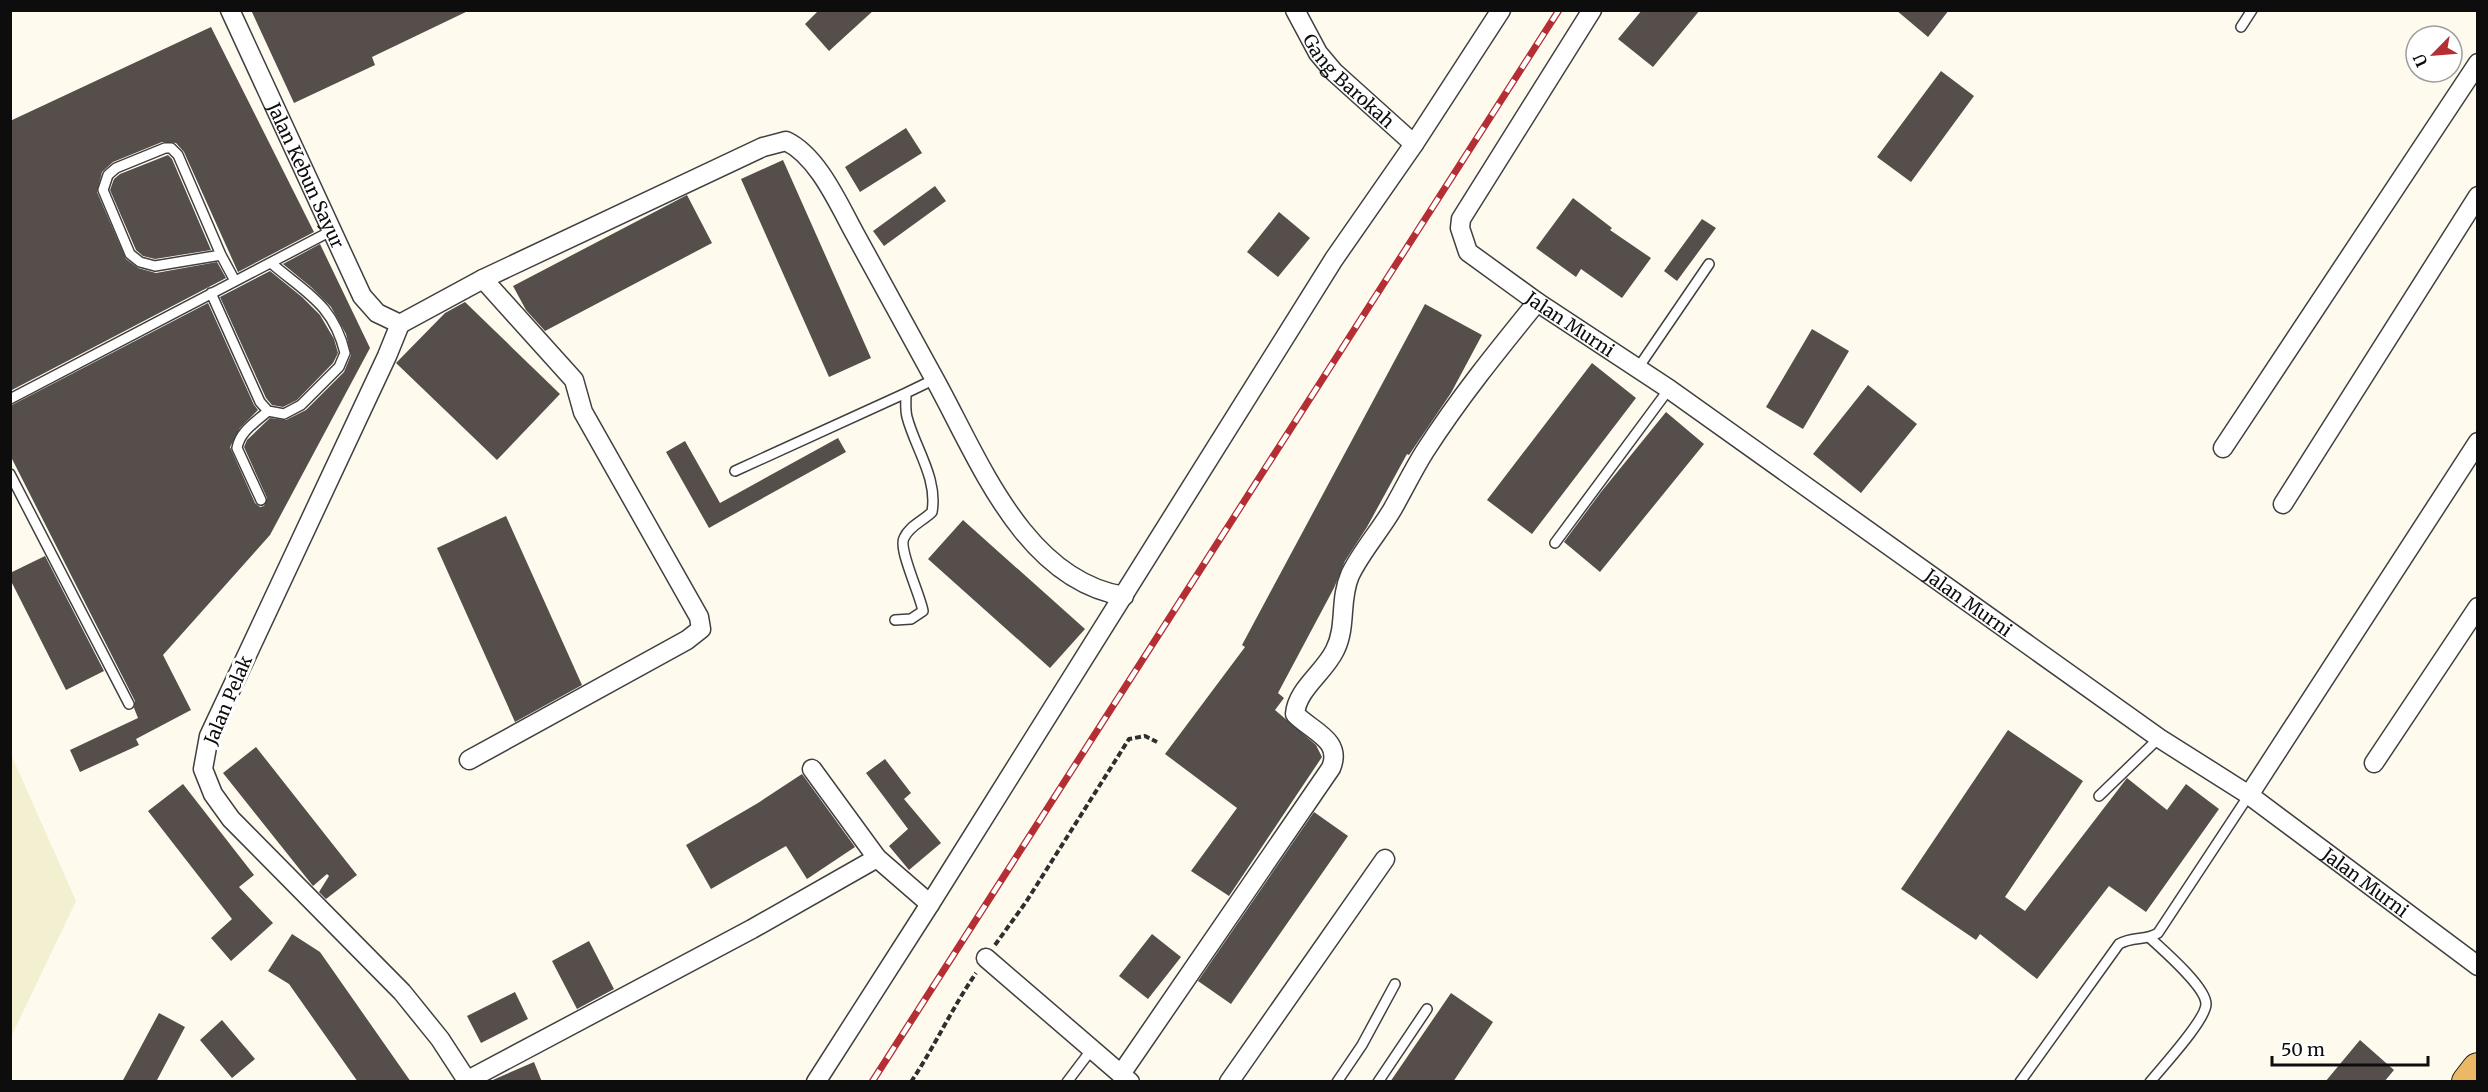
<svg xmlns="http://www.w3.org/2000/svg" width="2488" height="1092" font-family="Merriweather,serif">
<rect width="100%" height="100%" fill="#fefbee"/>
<!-- farmland -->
<path fill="#f2f0d0" d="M10,752L76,901L11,1037H10Z"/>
<!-- building -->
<path fill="#554e4a" d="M251,10H470L372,57L375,65L294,103Z
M819,10H874L829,51L805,24Z
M1642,10H1700L1653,67L1618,39Z
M1896,10H1949L1928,37Z
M211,27L314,232L238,272L184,152L176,143L162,142L113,162L102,172L97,192L126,259L138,268L156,273L217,262L226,278L10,391V121Z
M1941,71L1974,96L1911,182L1877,157Z
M906,128L922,153L860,192L845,167Z
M168,155L172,159L211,250L155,259L143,256L136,250L110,190L114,179L120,174Z
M783,160L871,358L829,377L741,179Z
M935,186L946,201L884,246L873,231Z
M687,195L712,243L545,331L526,310L513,286Z
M1573,198L1612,228L1610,230L1651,258L1622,298L1581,269L1576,277L1536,248Z
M1279,212L1310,238L1278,277L1247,252Z
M1702,219L1716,228L1677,281L1664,271Z
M320,244L370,348L270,535L163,655L191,710L136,739L139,745L80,772L70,750L138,718L134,708L135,701L10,455V406L208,303L254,405L258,410L240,428L230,447L255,503L260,507L264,506L267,498L244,447L247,440L270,418L286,420L306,410L344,372L351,355L346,334L331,307L311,287L283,264Z
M270,271L302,297L320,315L334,339L338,353L333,363L297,400L283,407L272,405L266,398L220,297Z
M465,302L560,394L497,460L396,363L445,313Z
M1425,304L1482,335L1451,393L1409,455L1407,454L1367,527L1345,561L1334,588L1278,693L1284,698L1275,710L1316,745L1322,757L1229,896L1191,871L1237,808L1165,754L1245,647L1242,645Z
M1812,329L1849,351L1803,429L1766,407Z
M1592,363L1636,398L1532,534L1487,500Z
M1868,385L1917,424L1861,493L1813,454Z
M1666,412L1704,444L1600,572L1564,542L1601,492Z
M838,438L846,452L709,528L666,452L685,441L720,503Z
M506,516L582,685L515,722L437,548Z
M963,520L1085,629L1050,668L928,559Z
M45,556L104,671L66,690L10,579V573Z
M2008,730L2083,781L2005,897L2025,911L2127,778L2167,810L2186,784L2219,809L2146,912L2109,886L2037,979L1980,934L1976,940L1901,889Z
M256,747L357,875L326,899L319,892L329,876L327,874L313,886L223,773Z
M885,759L911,793L904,799L941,843L909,870L889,846L908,829L866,773Z
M802,774L855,847L807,879L786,846L711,889L686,845L758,803Z
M183,784L254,875L239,887L273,923L231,961L211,938L232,919L148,811Z
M1314,812L1348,836L1231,1004L1198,981Z
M292,934L320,952L411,1082H358L289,984L268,971Z
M1152,934L1181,957L1148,999L1119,976Z
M589,941L614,989L577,1009L552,961Z
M515,992L528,1019L481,1043L467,1016Z
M1451,993L1493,1022L1453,1082H1390Z
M159,1013L185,1027L156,1082H122Z
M222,1020L255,1059L232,1078L200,1040Z
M2360,1040L2394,1070L2384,1082H2325Z
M534,1062L542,1082H489L495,1079Z"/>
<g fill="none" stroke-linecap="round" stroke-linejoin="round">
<!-- service casing -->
<g stroke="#404040" stroke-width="12">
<path id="service" d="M2241,27L2252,10
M221,255L155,266L140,262L130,254L103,190L108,175L116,168L165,148H171L178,155L221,255L235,281
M211,293L260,402L268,411L284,414L301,405L339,367L345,353C333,304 306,293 271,263
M1638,368L1709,264
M10,399L331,231
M735,471L906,393
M10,474L129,704
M261,500L237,448C240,431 256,422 268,411
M1555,543L1669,389
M895,620L911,619L923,611C920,594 898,549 904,538C909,526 923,521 932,512C938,478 915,448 907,417C905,409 906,401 906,393L935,379
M2099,796L2159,738
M2150,938C2163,950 2206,987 2206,1004C2206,1020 2162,1067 2150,1082
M1067,1082L1092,1049
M1337,1082L1362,1045L1395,984
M1378,1082L1427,1009
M2020,1082L2119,944C2133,936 2146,941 2158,933L2249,795"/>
</g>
<!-- minor casing -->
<g stroke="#404040" stroke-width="21">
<g id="minor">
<path id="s1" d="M230,10L362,296L377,313L400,324"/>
<path id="s2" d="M1295,10L1318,53L1334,72L1414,144"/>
<path id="s3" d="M1592,10L1461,219L1460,228L1468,252L1537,302L1669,389L2159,738L2249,795L2478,966"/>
<path d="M400,324L483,279L763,147L786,141C818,156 839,205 855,234C881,282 908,330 934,378C978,457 1023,580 1124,596"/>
<path d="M400,324L387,356L209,736L203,769L213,794L231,819L402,992L440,1039L468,1082"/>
<path d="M2223,448L2478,63"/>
<path d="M2283,504L2478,196"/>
<path d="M469,760L687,640L701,629L699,617L583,412L574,380L483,279"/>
<path d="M2374,763L2478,607"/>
<path d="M812,769L877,858L930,904"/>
<path d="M2249,795L2478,442"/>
<path d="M986,958L1130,1082"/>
<path d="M1121,1074L1331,768C1343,740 1311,731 1295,714C1297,689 1324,673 1335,650C1347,626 1339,600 1350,575C1361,552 1379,532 1392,510C1403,491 1413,470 1425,451C1459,398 1498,350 1537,302"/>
<path d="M468,1080L752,929L877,858"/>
<path d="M816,1082L930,904L1334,259L1414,144L1501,10"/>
<path d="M1229,1082L1385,859"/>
</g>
</g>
<!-- trunk casing -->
<g stroke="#1e1e1e" stroke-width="34">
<path id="trunk" d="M2468,1082L2478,1069"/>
</g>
<!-- path -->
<path stroke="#2f2f2f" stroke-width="4" stroke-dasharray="6 3" stroke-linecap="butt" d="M995,945L1026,902L1129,739L1145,736L1157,742
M911,1082C935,1046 952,1008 976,973"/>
<!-- service -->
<use href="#service" stroke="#fff" stroke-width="9"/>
<!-- minor -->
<use href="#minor" stroke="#fff" stroke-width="18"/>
<!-- trunk -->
<use href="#trunk" stroke="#edb866" stroke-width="32"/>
<!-- rail casing -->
<g stroke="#b42e34" stroke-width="7">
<path id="rail" d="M872,1082L1559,10"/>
</g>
<!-- rail -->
<use href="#rail" stroke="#fff" stroke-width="4.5" stroke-dasharray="14" stroke-linecap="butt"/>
</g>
<g text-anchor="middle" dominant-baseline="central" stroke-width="6" stroke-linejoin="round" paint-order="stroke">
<!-- street labels -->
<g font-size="18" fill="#0d0d0d" stroke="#fff">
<text stroke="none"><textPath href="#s2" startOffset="90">Gang Barokah</textPath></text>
<text stroke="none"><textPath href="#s1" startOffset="182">Jalan Kebun Sayur</textPath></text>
<text stroke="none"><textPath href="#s3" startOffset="406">Jalan Murni</textPath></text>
<text stroke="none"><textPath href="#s3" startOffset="892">Jalan Murni</textPath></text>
<text transform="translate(228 700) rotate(-67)">Jalan Pelak</text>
<text stroke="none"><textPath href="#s3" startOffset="1378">Jalan Murni</textPath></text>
</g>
</g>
<!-- border -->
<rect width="2488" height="1092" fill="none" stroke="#0d0d0d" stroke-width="24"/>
<!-- north arrow -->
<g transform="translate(2434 54) rotate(245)"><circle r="28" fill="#ffffff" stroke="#9e9e9e" stroke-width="1.5"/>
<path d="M0-4.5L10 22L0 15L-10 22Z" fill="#b42e34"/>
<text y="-9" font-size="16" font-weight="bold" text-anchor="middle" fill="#0d0d0d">U</text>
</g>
<!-- scale -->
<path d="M2272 1056v9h156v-9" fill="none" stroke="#0d0d0d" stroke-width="3"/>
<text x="2281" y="1056" font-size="18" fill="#0d0d0d" stroke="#ffffff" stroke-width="4.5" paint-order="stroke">50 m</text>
</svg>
